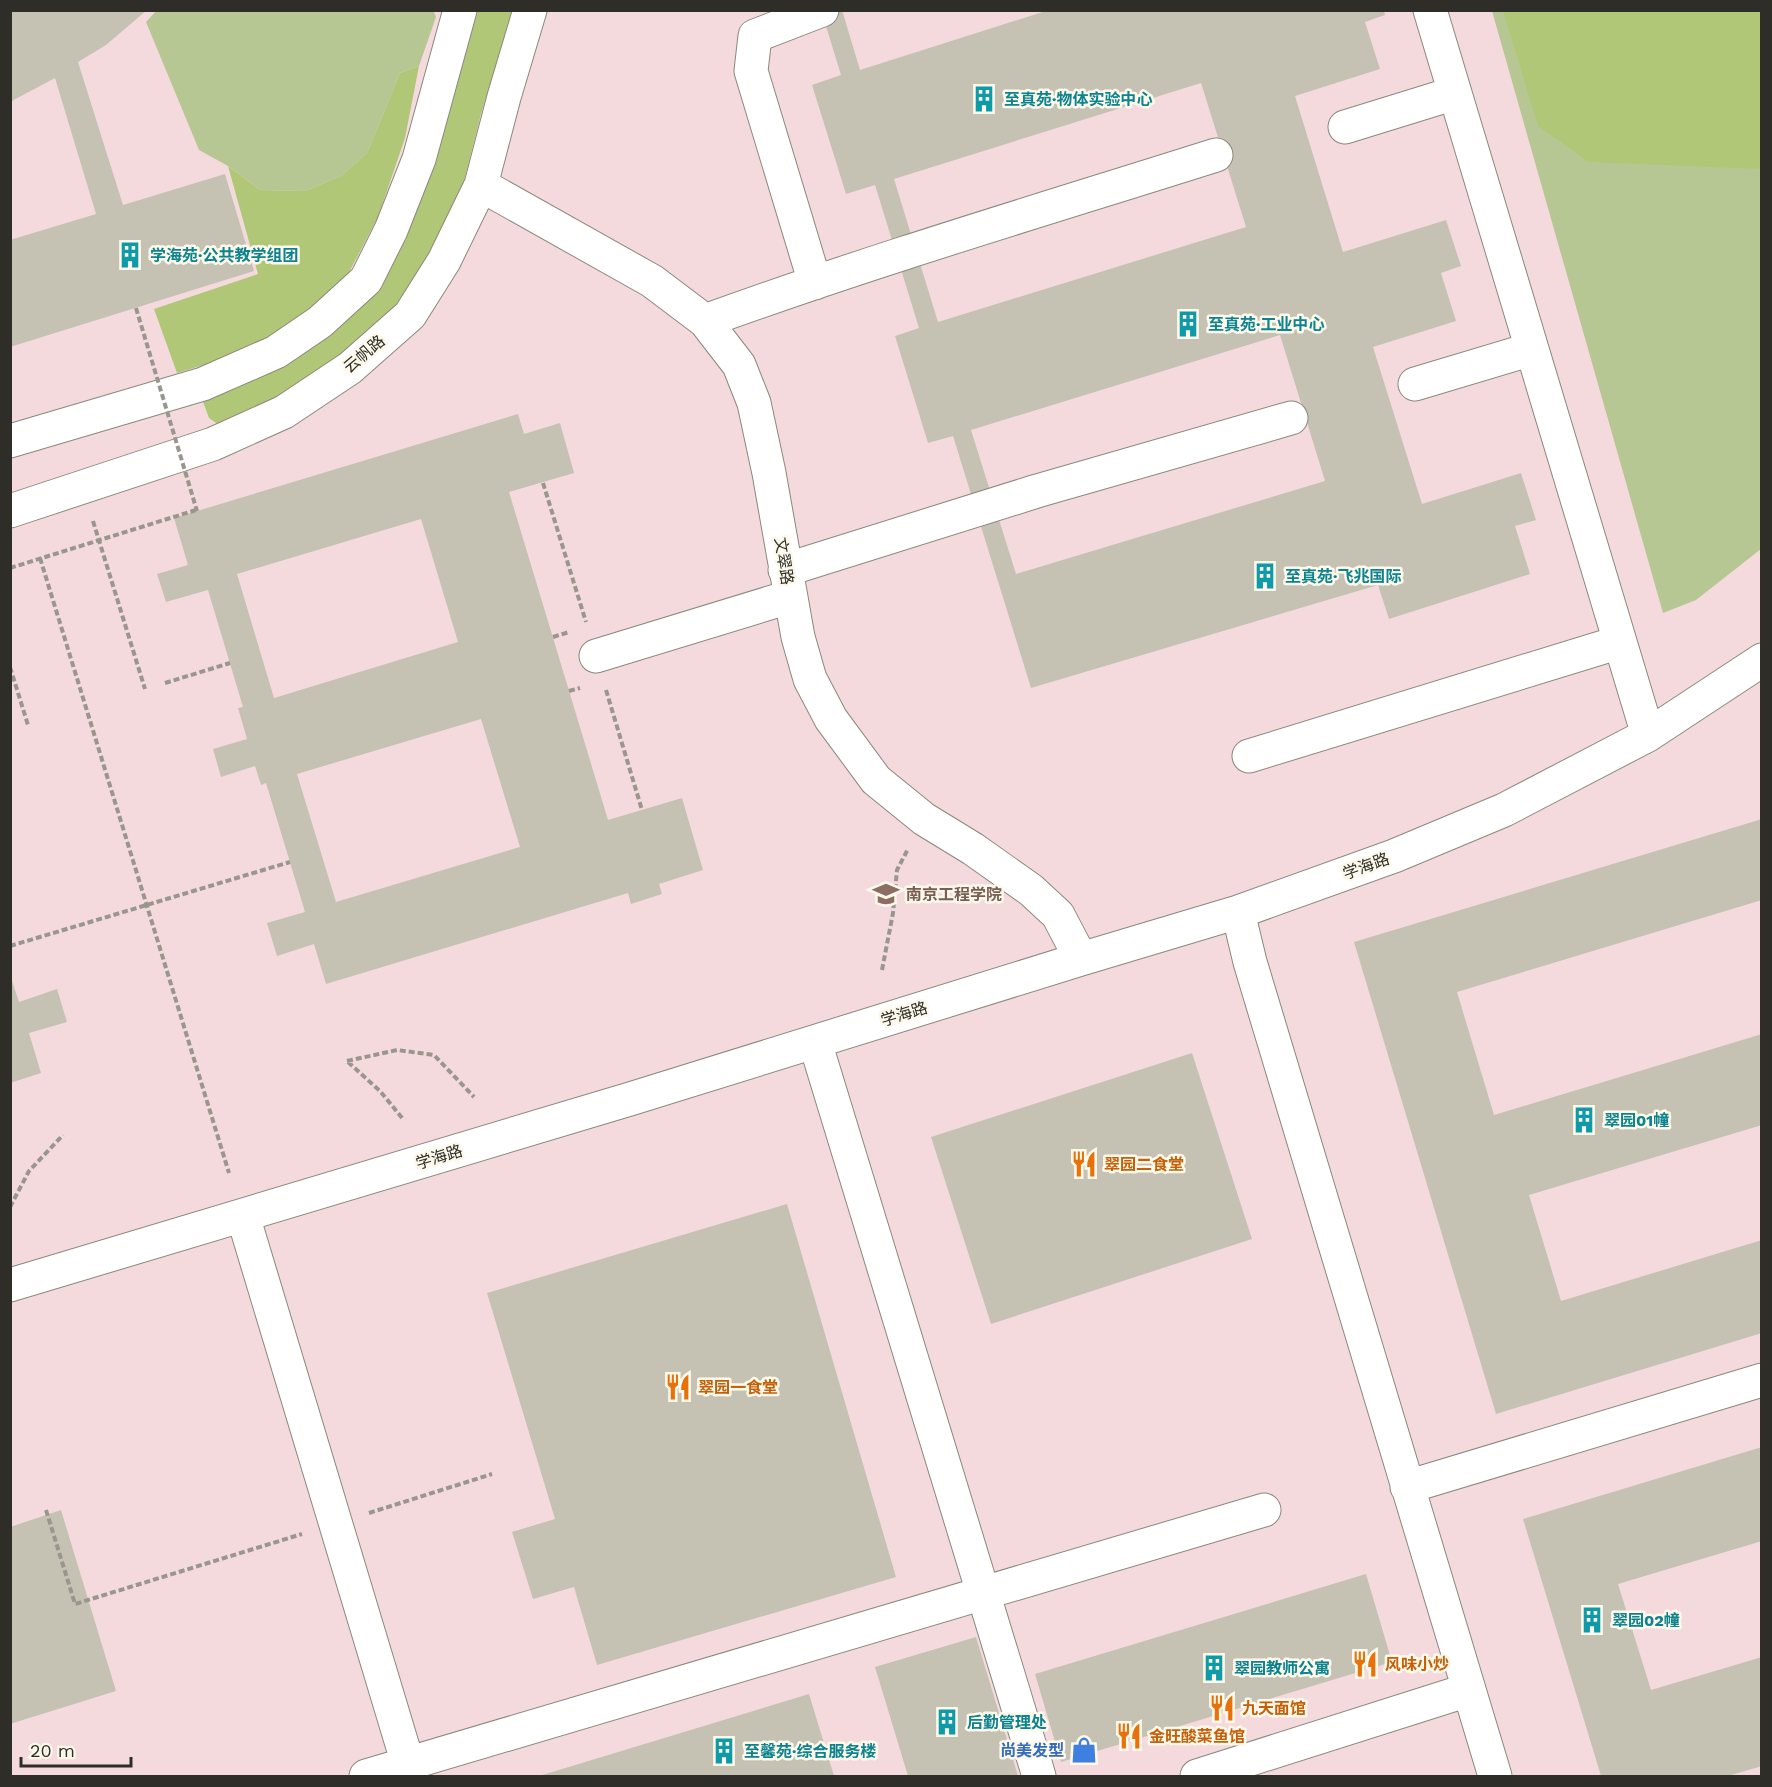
<svg xmlns="http://www.w3.org/2000/svg" width="1772" height="1787" font-family="'Work Sans','Noto Sans SC',sans-serif">
<rect width="100%" height="100%" fill="#eeebde"/>
<!-- education -->
<path fill="#f4dadd" d="M11,11H1761V1776H11Z"/>
<!-- green -->
<path fill="#b7c793" d="M157,10H433L436,17L419,66L400,73L367,153L341,176L305,191L260,190L228,166L199,150L146,22Z
M1492,11H1761V549L1696,600L1663,613Z"/>
<!-- forest -->
<path fill="#b0c777" d="M475,11H512L481,114L460,197L423,278L327,378L222,427L209,418L202,399L361,299Z
M1503,11H1761V169L1589,162L1538,126Z
M419,66L405,138L378,217L344,282L296,322L227,358L177,373L154,309L258,274L228,166L260,190L305,191L341,176L367,153L400,73Z"/>
<!-- building -->
<path fill="#c5c2b4" fill-rule="evenodd" d="M10,10H147L106,45L78,62L123,205L225,174L254,271L10,347V240L96,214L55,78L10,102Z
M821,10H842L860,70L1049,10H1384L1385,15L1365,22L1380,69L1295,96L1343,252L1446,220L1461,266L1441,273L1456,321L1373,347L1422,504L1521,473L1536,520L1515,526L1530,574L1389,619L1378,585L1031,688L953,436L928,443L895,336L919,328L875,185L846,194L812,85L841,75ZM1201,83L1246,227L938,322L894,179ZM1280,335L1325,481L1016,574L971,430Z
M518,414L524,434L560,423L574,473L509,492L608,820L682,798L703,870L659,884L662,894L631,904L628,893L326,984L314,944L277,956L267,923L305,912L266,783L261,785L255,766L221,777L213,749L247,739L238,708L243,707L208,590L166,602L157,574L188,565L174,518ZM421,519L458,642L274,698L237,574ZM481,719L520,847L336,902L297,774Z
M1762,819V900L1457,992L1494,1115L1762,1034V1125L1529,1195L1561,1301L1762,1240V1333L1496,1414L1354,942Z
M10,975L19,1002L57,989L67,1022L29,1033L41,1073L10,1083Z
M1192,1053L1252,1239L991,1324L931,1137Z
M787,1204L896,1577L597,1665L574,1587L533,1599L512,1532L555,1519L487,1293Z
M1762,1447V1541L1618,1584L1651,1690L1762,1657V1766L1728,1776H1601L1523,1519Z
M61,1510L116,1691L10,1724V1527Z
M1366,1574L1392,1662L1061,1762L1035,1674Z
M976,1637L1018,1776H908L875,1667Z
M809,1694L834,1776H539Z"/>
<g fill="none" stroke-linecap="round" stroke-linejoin="round">
<!-- minor casing -->
<g stroke="#8b887c" stroke-width="35">
<path id="minor" d="M1430,10L1648,735
M1345,127L1455,93
M481,185L652,281L705,321L739,365L754,403L769,473L798,637L810,679L831,719L876,780L924,819L973,849L1031,890L1058,915L1081,959
M815,283L751,71L755,36L822,10
M705,321C873,260 1045,209 1216,155
M1415,384L1532,349
M10,441L203,384L276,352L320,322L366,280L391,230L419,159L460,10
M10,511L213,444L284,412L350,368L410,315L444,261L481,185L504,97L530,10
M785,570L1037,491L1291,418
M596,656L789,597
M1249,756L1620,642
M1238,912L1250,962L1495,1776
M815,1042L1039,1776
M243,1216L408,1764
M10,1285L630,1099L1081,959L1238,912L1394,856L1504,810L1648,735L1762,660
M1407,1487L1762,1380
M366,1776L1264,1510
M1197,1776L1468,1690"/>
</g>
<!-- path -->
<path stroke="#98968d" stroke-width="4" stroke-dasharray="6 3" stroke-linecap="butt" d="M543,483L586,622
M93,521L145,689
M40,558L229,1173
M553,637L569,632
M10,667L28,725
M165,683L230,663
M606,690L642,810
M569,691L580,688
M10,946L290,862
M882,970L893,913L897,870L908,849
M347,1061L397,1050L434,1055L474,1097
M348,1062L380,1091L403,1119
M10,1207L29,1171L63,1135
M46,1510L75,1604L302,1534
M369,1513L492,1474"/>
<!-- minor -->
<use href="#minor" stroke="#fff" stroke-width="33"/>
<!-- path-bridge -->
<path stroke="#98968d" stroke-width="4" stroke-dasharray="6 3" stroke-linecap="butt" d="M136,308L197,511
M10,568L196,510"/>
</g>
<!-- icons -->
<defs>
<g id="building-bare" transform="scale(2.07)"><path d="M-4-6H4V6H1V3H-1V6H-4ZM-2.5-4.3h1.7v1.8h-1.7ZM.8-4.3h1.7v1.8H.8ZM-2.5-1h1.7V.8h-1.7ZM.8-1h1.7V.8H.8Z" fill="#0f9aa8" stroke="#fcf9eb" stroke-width="2.5" paint-order="stroke"/></g>
<g id="university-bare" transform="scale(2.07)"><path d="M0-5L7-2L0 1L-7-2ZM-4 1L0 2.5L4 1V4Q0 6-4 4Z" fill="#8d6e63" stroke="#fcf9eb" stroke-width="2.5" paint-order="stroke"/></g>
<g id="restaurant-bare" transform="scale(2.07)"><path d="M-5-6h1v4h1v-4h1v4h1v-4h1v5L-1.5 .5V6h-2V.5L-5-1ZM5-6V6H3V1.5H1.5Q1.5-4 5-6Z" fill="#e8710a" stroke="#fcf9eb" stroke-width="2.5" paint-order="stroke"/></g>
<g id="shop-bare" transform="scale(2.07)"><path d="M-5-2.5h2.3a2.7 3.5 0 0 1 5.4 0H5L5.5 6h-11ZM-1.5-2.5h3a1.5 2.3 0 0 0-3 0Z" fill="#3f7fe0" stroke="#fcf9eb" stroke-width="2.5" paint-order="stroke"/></g>
</defs>
<g fill-rule="evenodd">
<use href="#building-bare" x="984" y="99"/>
<use href="#building-bare" x="130" y="255"/>
<use href="#building-bare" x="1188" y="324"/>
<use href="#building-bare" x="1265" y="576"/>
<use href="#university-bare" x="886" y="894"/>
<use href="#building-bare" x="1584" y="1120"/>
<use href="#restaurant-bare" x="1084" y="1164"/>
<use href="#restaurant-bare" x="678" y="1387"/>
<use href="#building-bare" x="1592" y="1620"/>
<use href="#restaurant-bare" x="1365" y="1664"/>
<use href="#building-bare" x="1214" y="1668"/>
<use href="#restaurant-bare" x="1222" y="1708"/>
<use href="#building-bare" x="947" y="1722"/>
<use href="#restaurant-bare" x="1129" y="1736"/>
<use href="#shop-bare" x="1084" y="1750"/>
<use href="#building-bare" x="724" y="1751"/>
</g>
<g text-anchor="middle" dominant-baseline="central" stroke-width="5" stroke-linejoin="round" paint-order="stroke">
<!-- culture labels -->
<g font-size="16" font-weight="bold" fill="#0d838f" stroke="#fcf9eb" text-anchor="start">
<text x="1004" y="99">至真苑·物体实验中心</text>
<text x="150" y="255">学海苑·公共教学组团</text>
<text x="1208" y="324">至真苑·工业中心</text>
<text x="1285" y="576">至真苑·飞兆国际</text>
<text x="1604" y="1120">翠园01幢</text>
<text x="1612" y="1620">翠园02幢</text>
<text x="1234" y="1668">翠园教师公寓</text>
<text x="967" y="1722">后勤管理处</text>
<text x="744" y="1751">至馨苑·综合服务楼</text>
</g>
<!-- street labels -->
<g font-size="16" fill="#2e2d28" stroke="#fcf9eb">
<text transform="translate(364 354) rotate(-40)">云帆路</text>
<text transform="translate(784 561) rotate(81)">文翠路</text>
<text transform="translate(1366 866) rotate(-20)">学海路</text>
<text transform="translate(904 1014) rotate(-17)">学海路</text>
<text transform="translate(439 1157) rotate(-17)">学海路</text>
</g>
<!-- education labels -->
<g font-size="16" font-weight="bold" fill="#785e54" stroke="#fcf9eb" text-anchor="start">
<text x="906" y="894">南京工程学院</text>
</g>
<!-- food labels -->
<g font-size="16" font-weight="bold" fill="#c56008" stroke="#fcf9eb" text-anchor="start">
<text x="1104" y="1164">翠园二食堂</text>
<text x="698" y="1387">翠园一食堂</text>
<text x="1385" y="1664">风味小炒</text>
<text x="1242" y="1708">九天面馆</text>
<text x="1149" y="1736">金旺酸菜鱼馆</text>
</g>
<!-- shop labels -->
<g font-size="16" font-weight="bold" fill="#366cbe" stroke="#fcf9eb" text-anchor="end">
<text x="1064" y="1750">尚美发型</text>
</g>
</g>
<!-- border -->
<rect width="1772" height="1787" fill="none" stroke="#2e2d28" stroke-width="24"/>
<!-- scale -->
<path d="M21 1757v9h110v-9" fill="none" stroke="#2e2d28" stroke-width="3"/>
<text x="30" y="1757" font-size="18" fill="#2e2d28" stroke="#fcf9eb" stroke-width="4.5" paint-order="stroke">20 m</text>
</svg>
